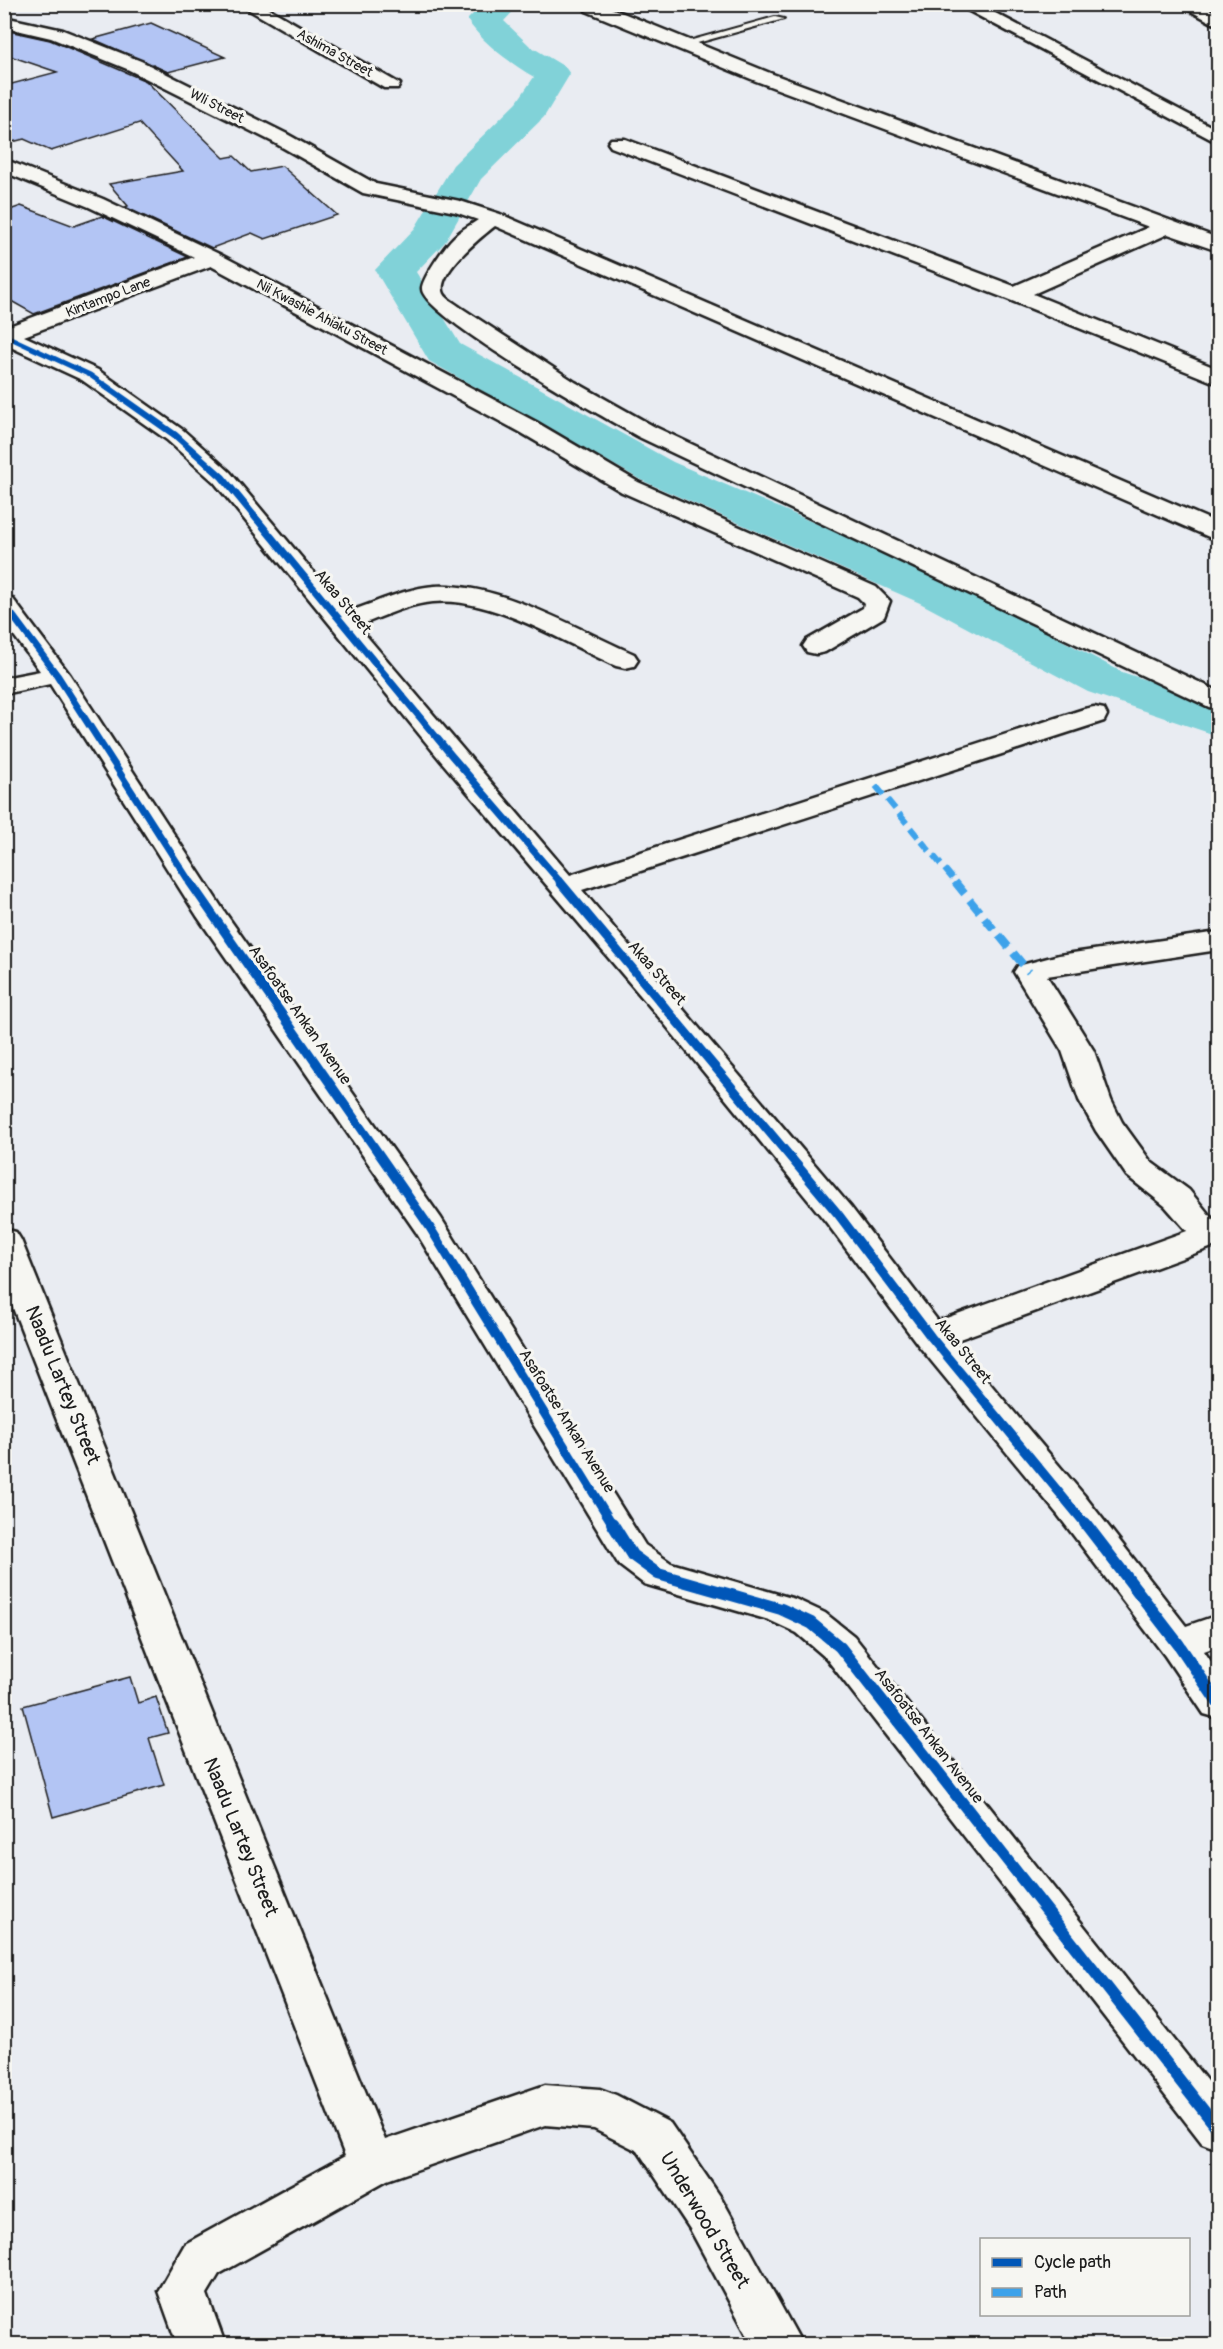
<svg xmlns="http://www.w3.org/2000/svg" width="1223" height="2349" font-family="Pangolin,sans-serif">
<rect width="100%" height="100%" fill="#e9ecf2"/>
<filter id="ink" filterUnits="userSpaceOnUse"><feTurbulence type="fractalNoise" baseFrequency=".0167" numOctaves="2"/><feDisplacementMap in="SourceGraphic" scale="12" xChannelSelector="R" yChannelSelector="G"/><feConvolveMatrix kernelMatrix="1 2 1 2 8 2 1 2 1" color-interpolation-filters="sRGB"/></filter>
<g filter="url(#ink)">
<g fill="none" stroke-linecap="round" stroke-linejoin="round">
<!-- river -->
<path fill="#81d2d8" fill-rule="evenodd" d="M483,4H520L504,21L530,46L565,67L570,74L544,117L481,179L445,242L416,272L460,344L673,462L954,583L1122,672L1218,704V736L1088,692L920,603L641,480L429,361L375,270L415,228L453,165L517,102L534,77C509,62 484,44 467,20Z"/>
</g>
<!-- building -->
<path fill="#b3c5f4" stroke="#1c1c1c" stroke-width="1.5" d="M151,23L225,57L168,72L93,39Z
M4,30L50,40L146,81L224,158L234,156L251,172L282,166L337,215L265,239L252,233L212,248L125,207L128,206L109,184L183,171L139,123L51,151L24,139L4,144V86L57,72L4,54Z
M21,206L74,226L102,216L188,257L34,314L4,297V212Z
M130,1677L138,1703L156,1697L168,1733L149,1738L164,1785L53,1817L23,1706Z"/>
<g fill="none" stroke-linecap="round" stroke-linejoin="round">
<!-- service casing -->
<g stroke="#1c1c1c" stroke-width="4">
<path id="service" d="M775,17L784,19L683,47L678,44Z"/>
</g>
<!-- minor casing -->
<g stroke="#1c1c1c" stroke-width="5">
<path id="minor" d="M239,4H261L400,84L398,88H384Z
M585,4H601L770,73L1218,238V251L1168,234L1033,294L1218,369V384L1007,299L611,147L608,143L611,139H625L1014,286L1149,227L756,81L586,11Z
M956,4H978L1218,130V143Z
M1178,4H1200L1218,14V26Z
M4,17L63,30L141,61L287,134L376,184L460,201L500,214L1218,523V539L1209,537L495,226C481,237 439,271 443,291C444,298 455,303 460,307L575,382L655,427L1218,691V709L1209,707L639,437C607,419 423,316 422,289C421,280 445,246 452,239C459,231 469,226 478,220L455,212L363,193L273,142L127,69L51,38L4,27Z
M4,159L103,199L219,254L536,422L638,482L876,587L890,601L884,617L825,652L816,654L807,652L803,646L807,640L863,608L864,603L858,597L622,492L520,432L211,266L24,336L98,370L183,430L230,472L347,612C375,603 406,588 435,586C501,583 576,629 634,654L638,660L634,666L625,668L616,666C565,643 490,596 433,602C408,604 382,617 358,626L570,875L1084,709L1094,707L1104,709L1107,715L1104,721L582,890L850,1206L938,1321L1187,1231L1165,1206L1127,1176L1096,1131L1079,1100L1062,1051L1014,972L1018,966L1059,955L1218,932V950L1047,976L1094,1051L1111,1100L1122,1122L1151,1162L1189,1190L1215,1222L1218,1221V1245L954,1341L1084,1495L1186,1626L1218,1615V1646L1204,1651L1218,1672V1718L1204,1714L1165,1656L1058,1515L919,1346L826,1222L663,1022L441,761L214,482L167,440L82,380L4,344V328L194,257L89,207L4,172Z
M4,596L13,599L70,675L226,914L441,1218L645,1545L671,1563L795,1599L825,1613L854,1636L1218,2095V2149L1202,2143L826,1658L797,1633L769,1620L644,1584L619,1565L416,1232L197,916L50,684L4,694V678L40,671L4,622Z
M4,1229L16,1232L21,1240L385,2140L545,2085L600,2089L616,2095L670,2123L722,2199L802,2344H752L690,2229L638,2151L594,2129L545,2125L387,2180L219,2274L207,2294L225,2344H177L158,2291L185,2244L345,2156L4,1285Z"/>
</g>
<!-- service -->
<use href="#service" fill="#f6f6f2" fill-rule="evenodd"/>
<!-- minor -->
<use href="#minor" fill="#f6f6f2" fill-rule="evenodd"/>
<!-- quiet-far1 -->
<path stroke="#3da2ea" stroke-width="6" stroke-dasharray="12 6" stroke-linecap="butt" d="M876,786L957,884"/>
<!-- quiet -->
<path stroke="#3da2ea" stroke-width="8" stroke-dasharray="15 8" stroke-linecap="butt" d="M955,882L1029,972"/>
<!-- cycleway-far3 casing -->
<g stroke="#f6f6f2" stroke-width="8">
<path id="cycleway-far3" d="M4,335L90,375L107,387"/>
</g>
<!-- cycleway-far2 casing -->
<g stroke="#f6f6f2" stroke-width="10">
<path id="cycleway-far2" d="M104,385L175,435L222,477L451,755L562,884
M4,604L57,675L191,884"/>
</g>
<!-- cycleway-far1 casing -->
<g stroke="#f6f6f2" stroke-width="13">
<path id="cycleway-far1" d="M190,882L429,1226L613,1525
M560,882L838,1214L931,1337L1086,1525"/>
</g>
<!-- cycleway casing -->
<g stroke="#f6f6f2" stroke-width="16">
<path id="cycleway" d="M612,1523L632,1555L658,1574L781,1609L811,1623L840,1647L1218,2129
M1085,1523L1179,1645L1218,1703"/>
</g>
<!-- cycleway-far3 -->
<use href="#cycleway-far3" stroke="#0057b8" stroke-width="5"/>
<!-- cycleway-far2 -->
<use href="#cycleway-far2" stroke="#0057b8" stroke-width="7"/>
<!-- cycleway-far1 -->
<use href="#cycleway-far1" stroke="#0057b8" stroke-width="9"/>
<!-- cycleway -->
<use href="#cycleway" stroke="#0057b8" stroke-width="12"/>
</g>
</g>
<g text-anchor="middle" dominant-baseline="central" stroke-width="6" stroke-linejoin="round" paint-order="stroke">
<!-- far-street labels -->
<g font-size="14" fill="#1c1c1c" stroke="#f6f6f2">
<text transform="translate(335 53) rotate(29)">Ashima Street</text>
<text transform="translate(217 106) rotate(27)">Wli Street</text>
<text transform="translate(108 297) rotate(-21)">Kintampo Lane</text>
<text transform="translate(322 317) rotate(28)">Nii Kwashie Ahiaku Street</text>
</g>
<!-- street labels -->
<g font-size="16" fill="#1c1c1c" stroke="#f6f6f2">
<text transform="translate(343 602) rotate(50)">Akaa Street</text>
<text transform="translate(657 973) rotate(49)">Akaa Street</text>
<text transform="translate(300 1015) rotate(55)">Asafoatse Ankan Avenue</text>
<text transform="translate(963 1351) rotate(51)">Akaa Street</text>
<text transform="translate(567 1421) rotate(58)">Asafoatse Ankan Avenue</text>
<text transform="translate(929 1736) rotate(52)">Asafoatse Ankan Avenue</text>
</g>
<!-- near-street labels -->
<g font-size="20" fill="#1c1c1c" stroke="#f6f6f2">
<text transform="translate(63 1385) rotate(68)">Naadu Lartey Street</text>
<text transform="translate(241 1837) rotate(68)">Naadu Lartey Street</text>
<text transform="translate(705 2220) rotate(59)">Underwood Street</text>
</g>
</g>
<!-- margin -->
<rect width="1223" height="2349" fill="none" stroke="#f6f6f2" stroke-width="24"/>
<rect x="12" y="12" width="1199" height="2325" fill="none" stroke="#1c1c1c" stroke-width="2" filter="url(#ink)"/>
<!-- legend -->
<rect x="980" y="2238" width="210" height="78" fill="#f6f6f2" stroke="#9f9f9c" stroke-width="1.5"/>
<rect x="992" y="2258" width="30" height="9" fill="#0057b8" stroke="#9f9f9c" stroke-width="1.5"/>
<text x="1034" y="2268" font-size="18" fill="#1c1c1c">Cycle path</text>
<rect x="992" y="2288" width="30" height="9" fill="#3da2ea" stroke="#9f9f9c" stroke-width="1.5"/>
<text x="1034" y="2298" font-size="18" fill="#1c1c1c">Path</text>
</svg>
